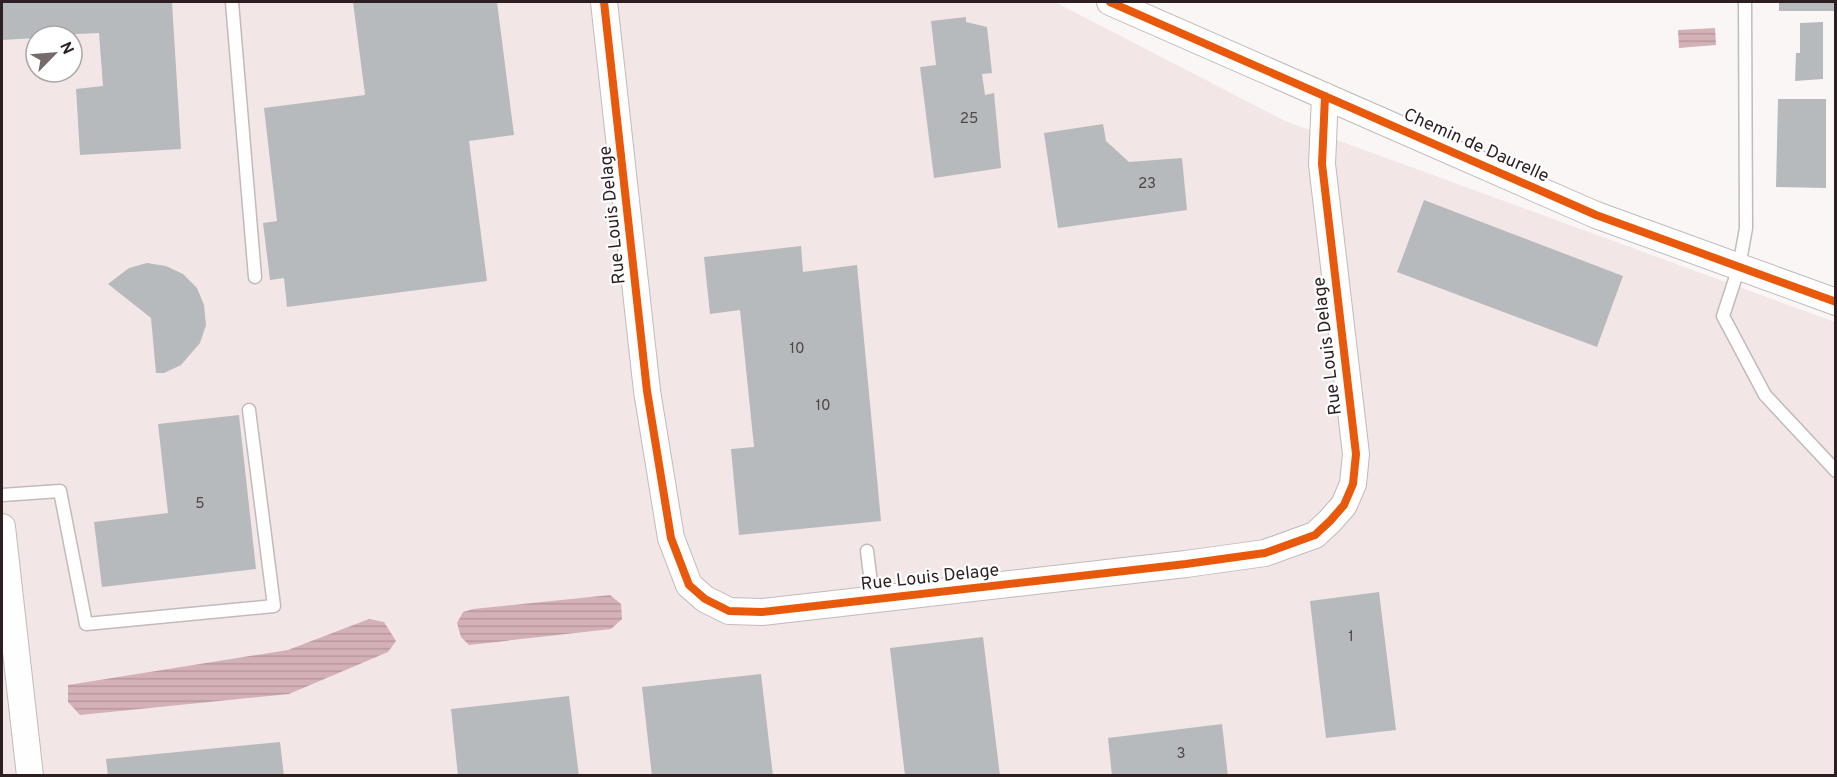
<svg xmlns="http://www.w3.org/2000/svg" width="1837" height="777" font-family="Overpass,sans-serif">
<defs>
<pattern id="water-rules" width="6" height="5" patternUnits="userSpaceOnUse" patternTransform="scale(1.5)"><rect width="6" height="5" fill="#d4b1b6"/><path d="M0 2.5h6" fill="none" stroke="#b6989c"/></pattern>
</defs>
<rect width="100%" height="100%" fill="#faf6f6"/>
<!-- built -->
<path fill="#f3e6e7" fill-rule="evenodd" d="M2,2H1055L1285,121L1835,322V775L2,776ZM36,36H72V72H36Z"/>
<!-- water -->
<path fill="url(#water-rules)" d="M1715,28L1716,45L1679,48L1678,30Z
M610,595L621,604L622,619L611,629L469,645L461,637L457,623L463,612L473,609Z
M369,619L384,622L396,641L388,652L289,694L80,715L68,702V685L288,650Z"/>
<!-- building -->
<path fill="#b6babd" d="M2,2H172L181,149L80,155L76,89L103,86L99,33L36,36V38L2,40Z
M353,2H497L514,135L469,141L487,281L287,307L284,278L270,280L263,223L277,221L264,108L365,95Z
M1779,2H1836V11H1779Z
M966,17V22L987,27L992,73L982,74L985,95L994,93L1001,168L934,178L920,67L936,65L931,21Z
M1823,22V79L1795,81L1796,53H1800V23Z
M1778,99H1826V188L1776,187Z
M1103,124L1106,141L1129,162L1182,158L1187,210L1058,228L1044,133Z
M1424,200L1623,276L1597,347L1397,272Z
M801,246L803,272L857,265L881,521L739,535L731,449L754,447L740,310L710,314L704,257Z
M147,263L166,266L183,274L197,288L204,305L206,325L200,343L181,365L164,373H156L151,318L108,284L129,268Z
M239,415L256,569L102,587L94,522L168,513L158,424Z
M1379,592L1396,730L1326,738L1310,601Z
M983,637L1000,776H905L890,648Z
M761,674L773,776H652L642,687Z
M569,696L579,776H458L451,709Z
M1222,724L1228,776H1112L1108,738Z
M280,742L284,776H108L106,759Z"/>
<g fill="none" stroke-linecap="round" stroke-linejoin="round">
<!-- service casing -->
<g stroke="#c2babb" stroke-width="15">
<path id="service" d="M232,2L255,277
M1745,2L1746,228L1739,267L1723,316L1765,395L1836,471
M2,495L60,491L86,624L274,606L249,410
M867,551L873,599"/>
</g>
<!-- minor casing -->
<g stroke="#c2babb" stroke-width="28">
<path id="minor" d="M604,2L647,391L671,538L689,585L705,599L729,611L762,612L1186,564L1265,553L1315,535L1330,521L1344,505L1353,484L1356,454L1322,164L1325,96
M1110,2L1596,215L1836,302
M2,527L30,776"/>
</g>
<!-- service -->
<use href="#service" stroke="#fefefe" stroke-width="12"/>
<!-- minor -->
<use href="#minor" stroke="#fefefe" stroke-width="26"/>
<!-- cycleway casing -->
<g stroke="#fff" stroke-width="11">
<path id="cycleway" d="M604,2L647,391L671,538L689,585L705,599L729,611L762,612L1186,564L1265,553L1315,535L1330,521L1344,505L1353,484L1356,454L1322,164L1325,96
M1110,2L1596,215L1836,302"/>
</g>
<!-- cycleway -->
<use href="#cycleway" stroke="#e8590c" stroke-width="8"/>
</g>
<g text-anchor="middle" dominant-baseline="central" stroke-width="4.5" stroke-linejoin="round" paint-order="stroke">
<!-- number labels -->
<g font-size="15" fill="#4f4648">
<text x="969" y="119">25</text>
<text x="1147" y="184">23</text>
<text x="797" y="349">10</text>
<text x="823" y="406">10</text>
<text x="200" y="504">5</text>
<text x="1351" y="637">1</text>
<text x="1181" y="754">3</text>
</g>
<!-- street labels -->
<g font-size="18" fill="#2d1f21" stroke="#fff">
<text transform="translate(1476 146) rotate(24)">Chemin de Daurelle</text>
<text transform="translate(613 215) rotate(-96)">Rue Louis Delage</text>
<text transform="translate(1328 346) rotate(-97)">Rue Louis Delage</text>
<text transform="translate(930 578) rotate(-6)">Rue Louis Delage</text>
</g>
</g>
<!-- border -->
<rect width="1837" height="777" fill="none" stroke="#2d1f21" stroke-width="6"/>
<!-- north arrow -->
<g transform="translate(54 54) rotate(65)"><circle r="28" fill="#ffffff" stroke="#aba5a6" stroke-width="1.5"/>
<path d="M0-4.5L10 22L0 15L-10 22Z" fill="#756a6c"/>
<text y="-9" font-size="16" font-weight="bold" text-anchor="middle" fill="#2d1f21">N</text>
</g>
</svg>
